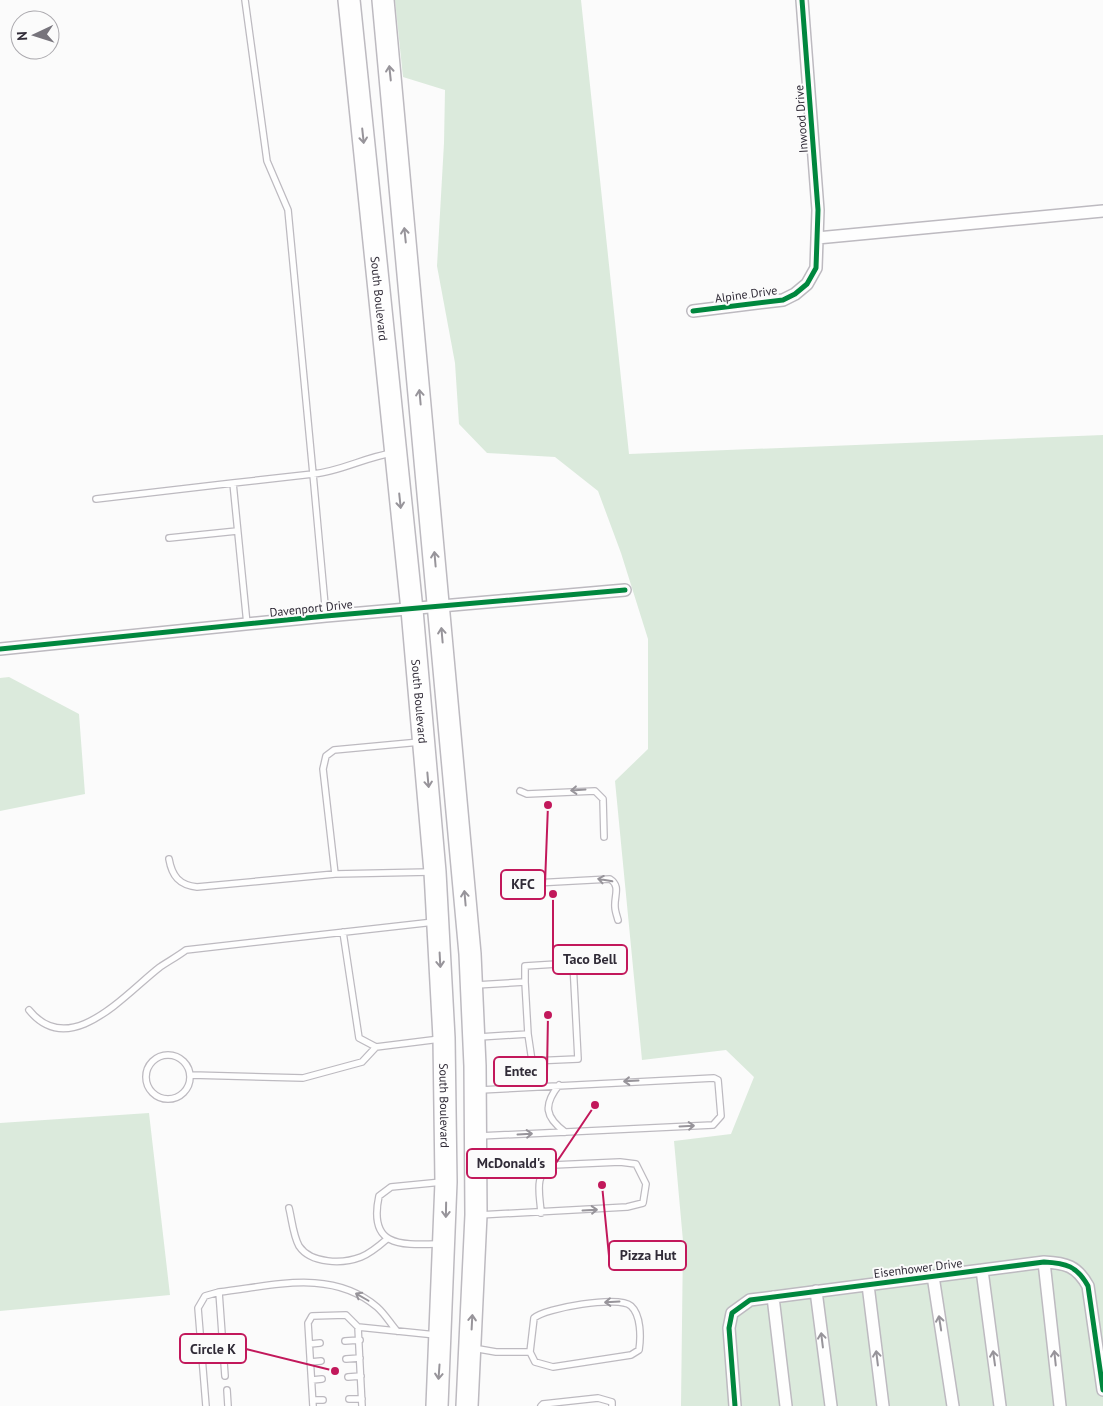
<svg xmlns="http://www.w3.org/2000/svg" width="1103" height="1406" font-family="'PT Sans',sans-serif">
<rect width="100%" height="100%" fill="#fbfbfb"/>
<!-- green -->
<path fill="#dbeadc" d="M395,0H581L629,454L1103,435V1406H681L683,1241L674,1141L731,1134L754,1077L726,1050L642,1060L615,781L648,749V639L621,553L598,491L555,457L487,453L459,424L455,363L437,266L444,143L445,90L403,77Z
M9,677L79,714L85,794L0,811V678Z
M149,1113L170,1295L0,1311V1123Z"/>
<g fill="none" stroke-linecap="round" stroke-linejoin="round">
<!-- lane casing -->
<g stroke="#bdbac0" stroke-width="8">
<path id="lane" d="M245,0L267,161L288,210L313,474C342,471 365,457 393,453
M96,499L233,483
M169,538L237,531
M247,624L233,483L313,474L326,616
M420,742L334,750L326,756L323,769L335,874L430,872
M520,791L527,794L595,791L603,799L604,837
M169,859C172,876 179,885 197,887L335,874
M527,880L535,883L610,879C621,886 614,896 615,907C615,911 617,916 618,920
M343,932L359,1038L376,1047L440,1039
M525,982V966L573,963L578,1059L532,1061L528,1034
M476,985L525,982L528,1034L479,1037
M29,1010C70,1061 126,993 160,967C169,961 178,956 186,950L434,922
M146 1077a22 22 0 1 1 44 0a22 22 0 1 1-44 0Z
M191,1075L303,1078L362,1062L376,1047
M559,1085C543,1105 545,1117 565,1132
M479,1136L713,1125L721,1116L718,1080L714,1078L480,1090
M289,1208C292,1220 293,1235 299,1246C311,1264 343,1264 361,1257C371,1253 379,1246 387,1239
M479,1215L627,1207L643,1203L646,1184L636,1164L620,1162L553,1165C533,1174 540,1194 541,1213
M439,1244C400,1245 368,1247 379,1196L391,1187L442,1182
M219,1292L225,1376
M358,1327L362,1406
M345,1341L360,1340
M310,1344L320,1343
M473,1348L496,1352H530L535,1362L553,1367L631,1355L639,1350C641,1337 641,1315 631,1306C619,1295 545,1308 534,1318L530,1352
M346,1359L360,1358
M310,1362L321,1361
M348,1377L361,1376
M312,1380L322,1379
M227,1390L228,1406
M349,1399H362
M313,1400H323
M206,1406L198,1308L205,1296L219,1292C273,1286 331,1268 377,1307C385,1314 390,1323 397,1331
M313,1406L308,1323L312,1316L346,1315L358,1327L436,1335
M541,1406L543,1404L598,1398L612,1402V1406"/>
</g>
<!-- street casing -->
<g stroke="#bdbac0" stroke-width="14">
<path id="street" d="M817,238L1103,211
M693,311L783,300L795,294L807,284L816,268L818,210L802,0
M0,649L326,616L625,590
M1044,1262L1060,1406
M982,1270L1000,1406
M933,1276L953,1406
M868,1285L883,1406
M816,1291L831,1406
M773,1297L786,1406
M735,1406L729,1328L732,1313L750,1300L1044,1262C1066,1263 1077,1266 1088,1286L1103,1390"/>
</g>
<!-- highway casing -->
<g stroke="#bdbac0" stroke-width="24">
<g id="highway">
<path id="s1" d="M349,0L412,610L435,872L444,1038L446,1182L437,1406"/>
<path d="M383,0L470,954L475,1066L476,1215L467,1406"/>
</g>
</g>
<!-- lane -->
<use href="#lane" stroke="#fefefe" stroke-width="5.5"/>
<!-- street -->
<use href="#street" stroke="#fefefe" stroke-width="11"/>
<!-- highway -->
<use href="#highway" stroke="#fefefe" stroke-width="21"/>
<!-- cycleway casing -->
<g stroke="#fbfbfb" stroke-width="8">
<path id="cycleway" d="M693,311L783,300L795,294L807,284L816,268L818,210L802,0
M0,649L326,616L625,590
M735,1406L729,1328L732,1313L750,1300L1044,1262C1066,1263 1077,1266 1088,1286L1103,1390"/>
</g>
<!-- cycleway -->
<use href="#cycleway" stroke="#00873e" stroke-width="5"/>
</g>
<!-- one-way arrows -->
<defs><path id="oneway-shaft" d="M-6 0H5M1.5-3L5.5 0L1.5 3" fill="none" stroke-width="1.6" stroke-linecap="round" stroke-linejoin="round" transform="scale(1.25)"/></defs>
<g stroke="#97949a">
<use href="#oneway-shaft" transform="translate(390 73) rotate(-96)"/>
<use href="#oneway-shaft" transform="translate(363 136) rotate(84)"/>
<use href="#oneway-shaft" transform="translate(405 235) rotate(-96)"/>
<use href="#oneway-shaft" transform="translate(420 397) rotate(-95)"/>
<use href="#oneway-shaft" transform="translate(400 501) rotate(84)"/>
<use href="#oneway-shaft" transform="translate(435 559) rotate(-95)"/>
<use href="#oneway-shaft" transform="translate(442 635) rotate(-95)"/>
<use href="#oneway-shaft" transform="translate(428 780) rotate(85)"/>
<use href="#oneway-shaft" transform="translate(578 790) rotate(176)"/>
<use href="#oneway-shaft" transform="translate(605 880) rotate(-170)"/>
<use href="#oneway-shaft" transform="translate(465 898) rotate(-95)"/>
<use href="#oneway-shaft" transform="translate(440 960) rotate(87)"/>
<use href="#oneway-shaft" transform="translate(631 1081) rotate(177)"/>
<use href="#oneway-shaft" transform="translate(687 1126) rotate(-3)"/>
<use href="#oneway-shaft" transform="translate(525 1134) rotate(-3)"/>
<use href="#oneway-shaft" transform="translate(446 1210) rotate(91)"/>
<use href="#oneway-shaft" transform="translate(590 1210) rotate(-3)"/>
<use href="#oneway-shaft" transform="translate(362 1297) rotate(-150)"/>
<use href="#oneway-shaft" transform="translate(612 1302) rotate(177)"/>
<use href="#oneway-shaft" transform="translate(472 1322) rotate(-87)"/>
<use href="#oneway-shaft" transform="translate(940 1323) rotate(-99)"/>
<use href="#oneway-shaft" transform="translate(822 1340) rotate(-97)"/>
<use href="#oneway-shaft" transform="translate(877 1358) rotate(-97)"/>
<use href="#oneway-shaft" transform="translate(994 1358) rotate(-98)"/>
<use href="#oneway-shaft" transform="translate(1055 1358) rotate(-96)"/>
<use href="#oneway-shaft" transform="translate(439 1372) rotate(94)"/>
</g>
<g text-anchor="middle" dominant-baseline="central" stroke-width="4" stroke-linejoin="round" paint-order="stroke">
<!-- street labels -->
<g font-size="12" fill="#302b37" stroke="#fbfbfb">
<text transform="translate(801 119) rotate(-94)">Inwood Drive</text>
<text transform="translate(746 294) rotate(-8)">Alpine Drive</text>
<text stroke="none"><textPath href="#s1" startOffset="300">South Boulevard</textPath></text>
<text transform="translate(311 608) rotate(-6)">Davenport Drive</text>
<text stroke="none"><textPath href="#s1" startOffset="705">South Boulevard</textPath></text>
<text stroke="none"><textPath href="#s1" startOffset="1110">South Boulevard</textPath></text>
<text transform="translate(918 1268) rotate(-7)">Eisenhower Drive</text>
</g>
</g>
<!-- callouts -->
<path fill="none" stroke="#c2185b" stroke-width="2" d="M548 805L545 884M553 894L553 959M548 1015L547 1072M595 1105L556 1163M602 1185L609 1256M335 1371L246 1349"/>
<g fill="#c2185b" stroke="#fbfbfb" stroke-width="2">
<circle cx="548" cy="805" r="5"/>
<circle cx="553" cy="894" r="5"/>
<circle cx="548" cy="1015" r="5"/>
<circle cx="595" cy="1105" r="5"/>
<circle cx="602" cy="1185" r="5"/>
<circle cx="335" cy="1371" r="5"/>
</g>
<g fill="#fbfbfb" stroke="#c2185b" stroke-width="2">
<rect x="501" y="870" width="44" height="29" rx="5"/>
<rect x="553" y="945" width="74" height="29" rx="5"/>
<rect x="494" y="1057" width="53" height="29" rx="5"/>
<rect x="467" y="1149" width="89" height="29" rx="5"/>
<rect x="609" y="1241" width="77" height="29" rx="5"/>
<rect x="180" y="1334" width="66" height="29" rx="5"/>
</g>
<g font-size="14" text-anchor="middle" font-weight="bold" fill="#302b37">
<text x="523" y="889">KFC</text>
<text x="590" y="964">Taco Bell</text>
<text x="521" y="1076">Entec</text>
<text x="511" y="1168">McDonald's</text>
<text x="648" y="1260">Pizza Hut</text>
<text x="213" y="1354">Circle K</text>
</g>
<!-- north arrow -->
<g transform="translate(35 35) rotate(266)"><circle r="24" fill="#fbfbfb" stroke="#aaa8ad"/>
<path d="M0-4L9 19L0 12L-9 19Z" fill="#77747c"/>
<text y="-8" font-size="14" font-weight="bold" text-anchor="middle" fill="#302b37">N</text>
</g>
</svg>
